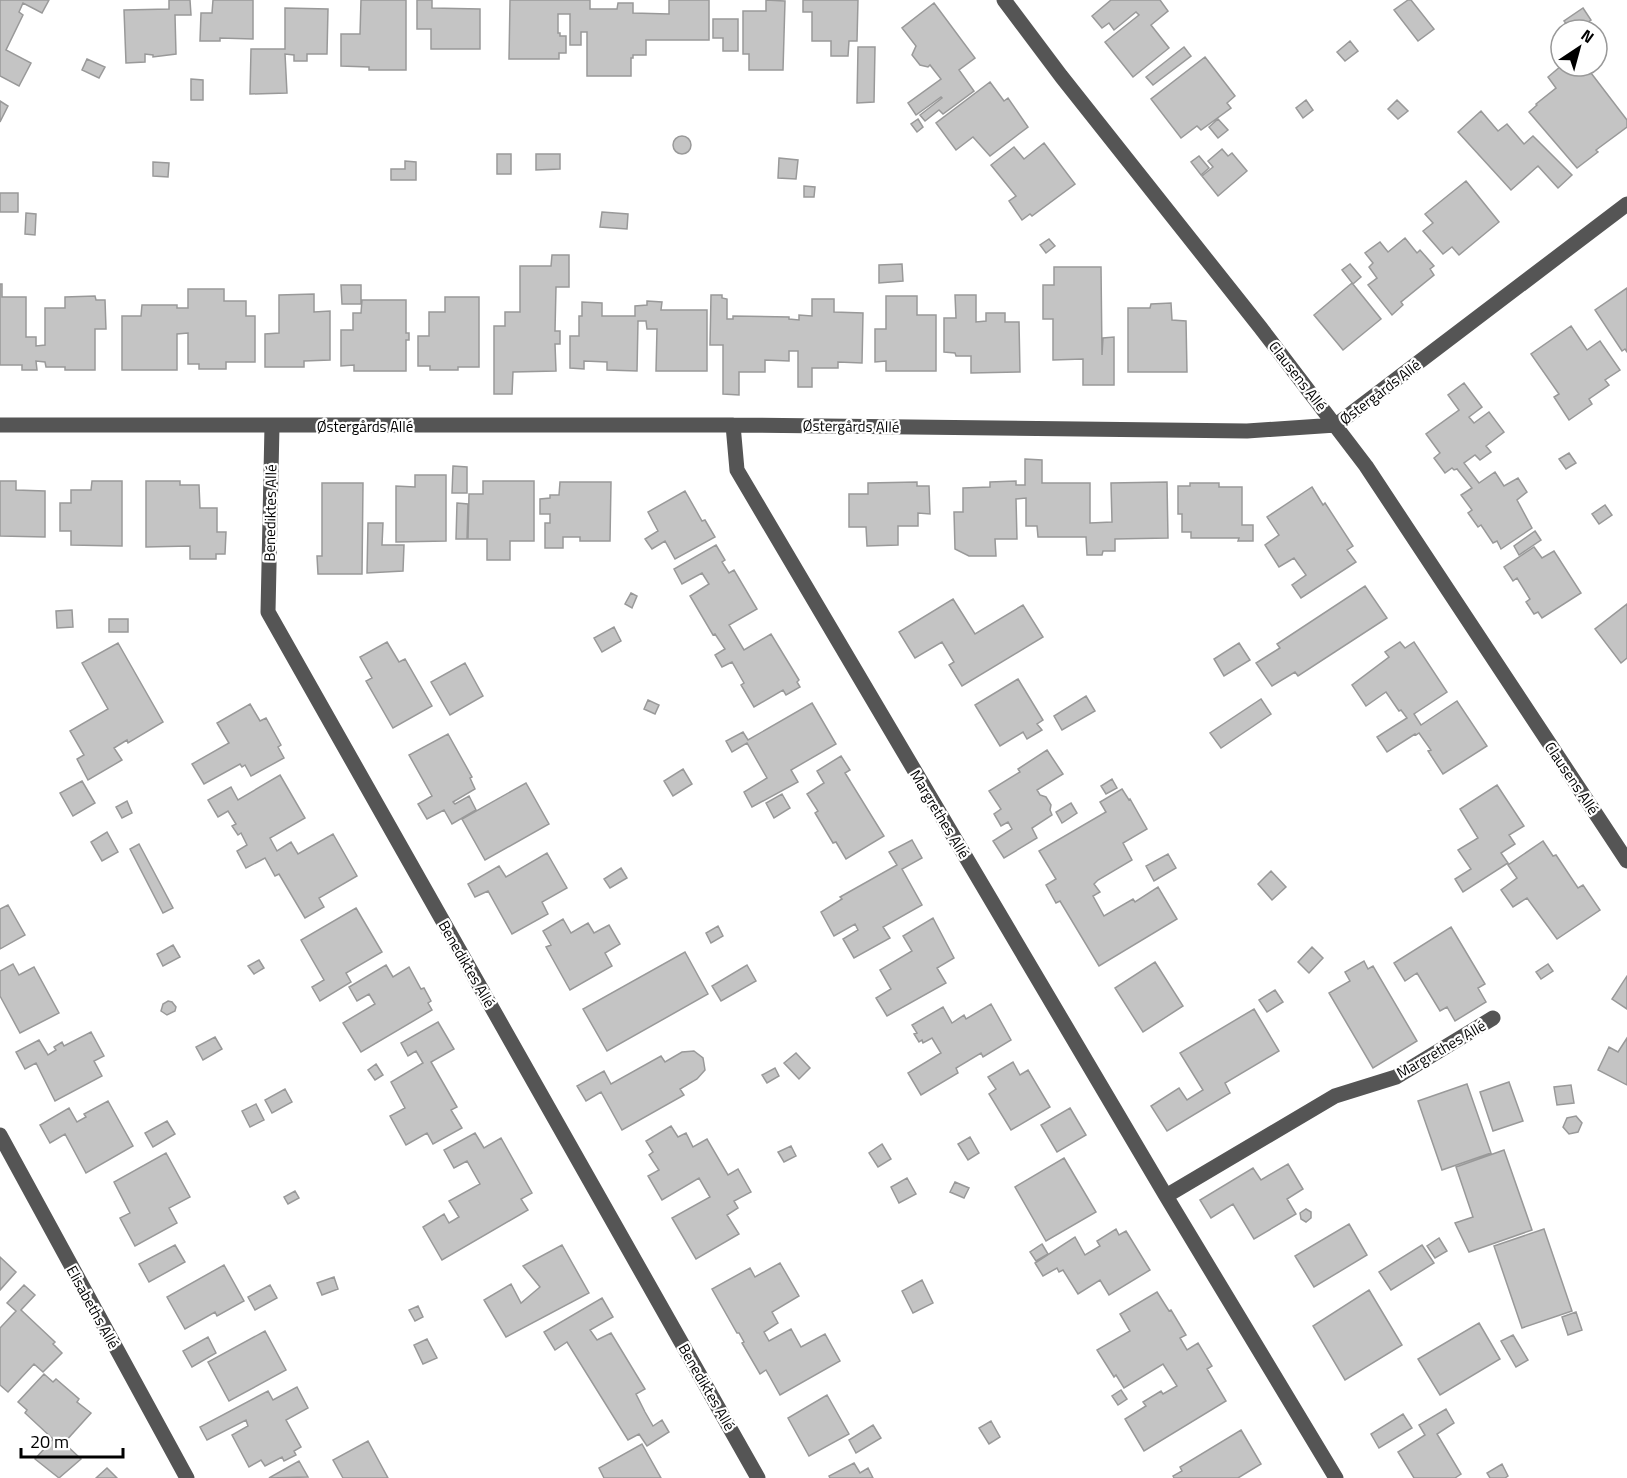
<svg xmlns="http://www.w3.org/2000/svg" width="1627" height="1478" font-family="'Titillium Web',sans-serif">
<rect width="100%" height="100%" fill="#fff"/>
<!-- building -->
<path fill="#c4c4c4" stroke="#999" stroke-width="1.5" d="M0,0H49L42,13L23,3L19,12L23,15L6,50L31,63L19,86L0,76Z
M169,0H190L191,15H175L176,54L153,57V55L145,54V62L126,63L124,10L169,9Z
M213,0H253V39L220,38V41H200L201,13H212Z
M361,0H406V70H369V67L341,66V34H360Z
M417,0H432V8L480,9V49H431V29H417Z
M510,0H590V9H617L618,3H633V13L669,14V0H709V40H646V55H633V58H631V76H587V32H581V45H570V14H558V33H560V36H566V53H559V59H509Z
M766,0L785,1L783,70H749V54H743V11H766Z
M803,0H858L857,41H849L848,56H831V41H812V12H803Z
M1111,0H1160L1168,11L1151,25L1169,48L1133,77L1105,42L1139,15L1136,12L1114,30L1109,23L1102,28L1092,16Z
M1408,0H1411L1434,29L1418,41L1394,10Z
M934,3L975,58L959,70L974,91L943,114L939,110L925,121L920,115L942,98L941,97L916,115L908,103L941,79L930,65L928,67L920,65L912,55L916,46L902,28Z
M285,8L328,9L327,54H307V61H294V55L285,54L287,93L250,94L251,49H285Z
M1583,8L1591,20L1577,30H1571L1564,21Z
M713,19H738V51H723V38H713Z
M1350,41L1358,51L1345,61L1337,52Z
M858,47H875L874,102L857,103Z
M1184,47L1191,56L1153,85L1146,77Z
M1205,57L1235,96L1227,103L1231,108L1201,130L1197,126L1181,138L1151,99Z
M87,59L105,67L99,78L82,70Z
M1561,66H1576L1582,73L1588,69L1627,120V127L1596,150L1598,152L1577,168L1529,112L1537,105L1536,104L1556,88L1548,77Z
M191,79L203,80V100H191Z
M990,82L1004,101L1008,98L1028,127L990,156L973,137L956,150L936,123Z
M1306,100L1313,110L1303,118L1296,108Z
M1397,100L1408,111L1398,119L1388,109Z
M0,101L8,106L0,122Z
M1481,111L1498,131L1507,124L1524,144L1533,136L1572,175L1558,188L1538,166L1511,190L1458,132Z
M918,119L923,127L917,132L911,124Z
M1218,119L1228,130L1218,138L1209,127Z
M673 145a9 9 0 1 1 18 0a9 9 0 1 1-18 0Z
M1044,143L1075,184L1032,216L1030,214L1022,220L1009,201L1016,196L991,165L1014,147L1024,159Z
M1222,149L1228,156L1232,153L1247,171L1218,196L1202,176L1213,167L1208,161Z
M497,154H511V174H497Z
M536,154H560V169L536,170Z
M1199,156L1209,168L1201,175L1191,162Z
M779,158L798,160L796,179L778,178Z
M405,161L416,162V180H391V169H405Z
M153,162L169,163L168,177L153,176Z
M1466,181L1499,222L1459,255L1452,247L1443,254L1423,231L1433,223L1425,214Z
M804,186L815,187L814,197H804Z
M0,193H18V212H0Z
M602,212L628,214L627,229L600,227Z
M26,213L36,214L35,235L25,234Z
M1405,238L1417,253L1420,250L1434,266L1430,269L1434,275L1401,302L1403,305L1392,315L1368,285L1377,278L1369,267L1373,263L1365,253L1380,242L1388,252Z
M1049,239L1055,246L1046,253L1040,245Z
M552,255H569V287H556L555,331H560V344H555L556,371L513,372L512,394H494V326H505V312H520V266H551Z
M902,264L903,281L879,283V265Z
M1350,264L1361,277L1353,284L1342,270Z
M1054,267H1101L1102,355L1103,338L1114,337V385H1083V359L1053,360V319H1043V285H1054Z
M1352,283L1381,319L1343,350L1314,315Z
M0,284H2V297H26V337H36V346L45,345V308H65V297L95,296L96,300H105L106,329H95V370H65V367H46L45,362L36,361L37,370H22V365H0Z
M341,285H361V304H342Z
M1627,288V352L1625,349L1622,351L1595,310Z
M188,289H224V301H246V316H255V362H226V369H199V364H188V333L177,334V370H122V316H141L142,305H177V308H188Z
M314,294V312L330,311V360L304,361V367H265V334L279,333V295Z
M711,295H722V298L727,299V319H733V316L789,317V319L799,320V315L812,316V299H834V312L863,313L862,363L838,362V368H812V387H798V351H789V361L765,360V372H739V395L723,394V345H710Z
M955,295H976V322L986,321V313H1005V322H1019L1020,372L971,373V356H956L955,353L944,352V318H956Z
M886,296H917V315H936V371H886V361L875,362V329H886Z
M445,297H479V367H458V370H430V366H418V336H429V312H445Z
M362,300H406V333H409V340H406V371H354V365L341,366V330H353V313H361Z
M647,301L662,302L661,310H707V371H656L657,329H647L646,321H638L637,371L607,370V362L584,361V369L570,368V336H579V316H582V302L602,303V316H635V306L647,305Z
M1171,303L1172,320L1186,321L1187,372H1128V308H1150L1151,304Z
M1571,326L1587,350L1600,341L1620,370L1605,380L1609,385L1589,399L1592,404L1569,420L1554,397L1559,394L1531,354Z
M1464,383L1482,407L1469,417L1474,423L1489,412L1504,432L1486,446L1491,452L1480,460L1475,455L1464,463L1479,483L1495,472L1504,486L1518,478L1527,492L1517,500L1532,528L1501,549L1497,541L1493,543L1481,525L1478,527L1468,513L1472,510L1461,495L1472,488L1457,469L1454,470L1452,468L1445,473L1434,458L1440,453L1426,434L1459,410L1448,395Z
M1569,453L1576,463L1566,469L1559,459Z
M1025,459L1042,460V483H1090V523L1112,522L1111,483L1167,482L1168,538L1115,539V551H1103L1102,555H1087L1086,537H1038L1037,526H1026V498L1016,499L1017,539H995L996,556H969L955,549L954,512H963V488L990,487V482L1016,481V485H1025Z
M453,466L467,467V493H452Z
M415,475H446V541L396,542V486L415,487Z
M0,481H16V490L45,491V537L0,536Z
M92,481H122V546L71,545V531H60V503H71V490H91Z
M146,481H180V485H199L200,508H217V532H226L225,554H216V559H190V546L146,547Z
M483,481H534V541H510V560H487V539H468L469,494H483Z
M560,482H611L610,541H580V537H563V548H545V523H550V514H540V499L550,498V495H559Z
M917,482V486H929L930,514L918,513V526H898V545L867,546L866,527H849V494H868V483Z
M322,483H363L362,574H318L317,556H322Z
M1190,483H1219V487H1242V525H1253V541H1238L1239,538H1191V532H1182V514H1178V486H1190Z
M1312,487L1323,505L1325,503L1353,546L1347,550L1356,562L1301,598L1292,585L1306,575L1294,558L1279,567L1265,545L1279,535L1267,517Z
M685,491L702,521L705,520L715,537L675,559L665,541L652,549L645,539L658,531L648,512Z
M457,503L468,504L467,539H456Z
M1605,505L1612,515L1599,524L1592,514Z
M368,523H383L382,545H404L403,571L367,573Z
M1535,531L1541,540L1519,555L1514,546Z
M716,545L725,560L722,562L729,573L734,570L757,609L729,625L744,650L771,634L799,680L797,682L800,687L786,695L783,690L754,707L741,685L744,683L732,662L722,667L715,655L725,649L715,634L713,635L690,596L709,584L702,573L682,584L674,569Z
M1534,547L1542,558L1554,551L1581,593L1542,618L1538,612L1534,614L1526,602L1530,599L1517,578L1513,581L1504,567Z
M1365,586L1387,618L1298,676L1295,672L1272,686L1256,663L1280,648L1277,644Z
M631,593L637,596L632,608L625,604Z
M953,599L975,634L1023,605L1043,637L962,686L949,665L954,662L942,642L915,658L899,632Z
M1627,604V658L1621,663L1595,629Z
M72,610L73,627L57,628L56,611Z
M109,619H128V632H109Z
M614,627L621,641L602,652L594,638Z
M387,642L399,662L405,659L432,706L393,728L366,681L372,678L360,657Z
M1400,642L1405,648L1414,642L1447,692L1414,714L1421,725L1457,701L1487,746L1443,774L1428,751L1431,750L1419,733L1416,735L1415,734L1387,752L1377,737L1407,718L1401,710L1399,711L1386,692L1366,706L1352,685L1389,657L1385,652Z
M118,643L163,722L128,743L127,740L114,748L122,760L88,780L77,759L84,755L70,731L108,709L82,663Z
M1239,643L1250,660L1224,676L1214,659Z
M465,663L483,696L450,715L431,682Z
M1018,679L1043,720L1037,724L1042,730L1027,739L1023,732L1000,746L975,705Z
M1086,696L1095,711L1062,730L1054,716Z
M1261,699L1271,714L1221,748L1210,733Z
M648,700L659,705L655,714L644,709Z
M812,703L836,744L791,770L798,782L752,807L744,792L767,778L747,743L732,752L726,741L743,732L748,740Z
M250,704L260,721L266,718L281,745L278,747L284,758L251,776L245,765L242,767L240,764L204,784L192,764L229,743L217,723Z
M448,734L472,777L470,778L475,789L453,802L455,804L469,796L476,810L452,824L444,810L427,819L418,804L432,796L409,755Z
M1047,750L1063,774L1037,790L1040,795L1046,797L1051,805L1050,810L1052,815L1032,828L1037,838L1004,858L993,841L1012,829L1008,822L1001,826L994,814L1001,809L989,791L1020,772L1018,769Z
M841,756L850,770L845,773L884,836L846,859L836,842L833,843L815,813L818,811L807,794L824,783L817,771Z
M683,769L692,784L673,796L664,781Z
M280,775L305,818L270,838L277,851L291,842L298,854L333,834L357,876L319,898L324,907L305,918L279,874L275,876L265,858L246,868L237,851L247,845L241,833L238,835L232,826L236,824L228,811L218,817L208,800L231,787L238,800Z
M1112,779L1117,788L1106,794L1101,786Z
M82,781L95,803L73,816L60,793Z
M526,783L549,824L485,860L462,819Z
M1497,785L1524,826L1509,835L1515,844L1501,853L1508,863L1463,892L1455,879L1471,869L1458,850L1478,838L1460,809Z
M1122,789L1129,800L1130,799L1147,829L1123,843L1132,860L1098,880L1094,884L1100,892L1093,896L1104,916L1133,899L1135,902L1158,887L1177,919L1099,966L1060,901L1056,903L1046,885L1056,879L1039,851L1106,812L1100,802Z
M782,794L790,808L774,818L766,803Z
M127,801L132,813L122,818L116,807Z
M1071,803L1077,813L1062,823L1056,812Z
M107,832L118,852L102,861L91,842Z
M912,840L922,858L902,869L922,905L883,927L890,938L854,958L843,939L858,930L855,924L834,936L821,912L842,899L840,897L897,865L889,852Z
M1543,841L1553,856L1556,855L1578,888L1583,885L1600,910L1557,939L1527,898L1513,907L1501,890L1517,878L1508,865Z
M139,844L173,908L163,913L130,849Z
M547,853L567,888L542,902L548,914L512,934L488,891L475,897L468,884L499,866L506,877Z
M1168,854L1176,868L1154,881L1146,866Z
M621,868L627,878L610,888L604,879Z
M1271,871L1286,887L1272,900L1258,884Z
M8,905L25,935L0,949V909Z
M356,908L382,952L346,973L351,982L320,1001L312,987L324,980L301,940Z
M933,918L954,958L937,968L946,983L887,1016L876,998L891,989L880,970L912,951L903,936Z
M563,919L571,933L588,923L594,933L609,925L620,944L605,953L612,966L570,990L546,947L551,945L543,931Z
M718,926L723,936L711,943L706,933Z
M1451,927L1485,984L1478,988L1486,1002L1455,1021L1447,1007L1440,1011L1417,973L1405,981L1394,963Z
M173,945L180,957L163,966L157,954Z
M1312,947L1323,958L1309,973L1298,962Z
M685,952L708,994L607,1051L583,1009Z
M259,960L264,968L254,974L248,966Z
M1364,961L1368,969L1373,966L1417,1041L1373,1068L1329,993L1350,981L1345,972Z
M1155,962L1183,1006L1143,1032L1115,988Z
M13,964L19,975L34,967L59,1013L20,1033L0,996V971Z
M1548,964L1553,971L1541,979L1536,972Z
M386,965L393,977L409,967L421,989L424,988L431,1001L428,1003L432,1010L361,1052L343,1023L375,1004L369,994L357,1001L349,987Z
M747,965L756,981L721,1001L712,986Z
M1627,976V1009L1612,999Z
M1275,990L1283,1002L1267,1012L1259,1000Z
M168,1001L172,1002L176,1007L175,1011L167,1015L161,1011L163,1004Z
M991,1004L1011,1040L983,1057L981,1053L956,1068L958,1073L921,1095L908,1073L941,1053L932,1038L923,1043L922,1040L919,1042L914,1034L917,1033L912,1025L943,1007L952,1023L964,1015L966,1019Z
M1254,1009L1279,1051L1225,1083L1230,1093L1167,1131L1151,1106L1179,1088L1187,1100L1203,1090L1180,1053Z
M438,1022L454,1049L431,1062L457,1107L451,1110L462,1128L433,1144L427,1133L406,1145L390,1116L405,1108L391,1082L423,1063L416,1051L408,1056L401,1043Z
M91,1032L104,1056L94,1061L102,1076L55,1101L36,1063L25,1069L16,1052L39,1040L48,1055L56,1050L54,1047L62,1042L64,1046Z
M215,1037L222,1049L203,1060L196,1047Z
M1627,1038V1085L1598,1070L1609,1047L1618,1052Z
M694,1051L703,1058L705,1070L697,1079L680,1089L684,1095L622,1130L601,1092L586,1101L577,1086L604,1071L611,1084L661,1056L665,1062L682,1052Z
M796,1053L810,1068L799,1079L784,1063Z
M1013,1062L1020,1075L1028,1070L1050,1107L1011,1130L989,1094L996,1089L988,1077Z
M376,1064L383,1075L375,1080L368,1070Z
M775,1068L779,1076L767,1083L762,1075Z
M1509,1082L1523,1121L1493,1131L1480,1092Z
M1467,1084L1491,1153L1442,1170L1418,1101Z
M1571,1085L1574,1103L1557,1105L1554,1087Z
M285,1089L292,1102L272,1113L265,1100Z
M108,1101L133,1146L86,1173L65,1134L50,1143L40,1125L69,1108L77,1122L86,1117L84,1114Z
M256,1104L264,1120L250,1127L242,1111Z
M1070,1108L1086,1135L1057,1152L1041,1125Z
M1576,1116L1582,1123L1578,1132L1569,1134L1563,1127L1567,1118Z
M167,1121L175,1134L153,1147L145,1133Z
M671,1126L678,1137L686,1133L693,1147L707,1139L728,1175L738,1169L751,1192L734,1201L738,1208L727,1215L739,1234L696,1259L672,1218L710,1197L699,1178L662,1200L648,1176L659,1170L649,1155L653,1152L646,1141Z
M475,1133L484,1148L501,1138L532,1193L521,1199L528,1210L442,1260L423,1227L444,1214L449,1223L459,1217L449,1201L480,1184L467,1161L454,1168L444,1150Z
M970,1137L979,1153L968,1160L958,1144Z
M882,1144L891,1159L878,1167L869,1153Z
M791,1146L796,1156L784,1162L778,1152Z
M1504,1150L1532,1230L1469,1252L1455,1223L1473,1217L1456,1167Z
M166,1153L190,1197L169,1208L177,1223L135,1246L120,1218L130,1213L114,1182Z
M1064,1158L1096,1212L1046,1241L1015,1187Z
M1288,1164L1303,1189L1287,1199L1296,1214L1254,1239L1233,1204L1211,1218L1200,1200L1253,1168L1261,1180Z
M907,1178L916,1194L899,1203L891,1187Z
M955,1182L969,1188L964,1198L950,1192Z
M295,1191L299,1198L288,1204L284,1197Z
M1306,1209L1311,1212V1218L1306,1222L1301,1219L1300,1213Z
M1349,1224L1367,1255L1314,1287L1295,1256Z
M1116,1229L1119,1235L1126,1231L1150,1270L1109,1295L1100,1280L1078,1294L1063,1270L1059,1272L1057,1268L1043,1276L1035,1263L1075,1237L1085,1255L1100,1246L1097,1241Z
M1544,1229L1572,1311L1522,1328L1494,1246Z
M1439,1238L1447,1251L1435,1258L1427,1246Z
M1042,1244L1048,1254L1036,1261L1030,1252Z
M175,1245L185,1262L149,1282L139,1264Z
M562,1245L589,1293L506,1337L484,1300L511,1284L521,1303L540,1287L523,1266Z
M1422,1245L1434,1263L1391,1290L1379,1272Z
M0,1257L16,1272L0,1290Z
M780,1263L799,1296L772,1312L778,1323L764,1332L769,1341L791,1329L801,1347L825,1334L840,1361L780,1395L766,1370L760,1374L742,1343L744,1342L739,1333H737L712,1289L750,1268L755,1277Z
M224,1265L244,1301L217,1316L215,1312L185,1329L167,1297Z
M334,1277L338,1289L322,1295L317,1283Z
M922,1280L933,1303L913,1313L902,1291Z
M24,1285L35,1295L21,1310L55,1342L53,1344L62,1353L43,1372L34,1364L8,1392L0,1385V1328L16,1311L7,1303Z
M270,1285L277,1298L255,1310L248,1297Z
M1369,1290L1402,1345L1345,1380L1313,1326Z
M1157,1292L1169,1311L1171,1310L1186,1335L1180,1338L1187,1350L1198,1343L1212,1366L1207,1369L1226,1401L1144,1451L1125,1419L1146,1406L1143,1402L1161,1391L1163,1394L1177,1386L1163,1364L1124,1388L1116,1375L1114,1377L1097,1350L1130,1331L1120,1314Z
M602,1298L613,1317L590,1330L597,1340L611,1333L645,1389L636,1394L645,1412L653,1426L662,1420L669,1432L647,1446L639,1434L628,1440L567,1342L555,1350L544,1332Z
M418,1306L423,1317L415,1321L409,1310Z
M1576,1312L1582,1330L1568,1335L1562,1317Z
M1479,1323L1500,1359L1440,1395L1418,1359Z
M265,1331L286,1370L229,1401L208,1362Z
M1513,1335L1528,1360L1516,1367L1501,1341Z
M208,1337L216,1353L192,1367L183,1351Z
M427,1339L437,1358L423,1364L414,1345Z
M44,1374L53,1382L56,1379L79,1399L77,1402L91,1413L64,1443L81,1459L59,1478L35,1459L53,1439L25,1413L27,1410L18,1402Z
M297,1387L308,1408L286,1420L301,1447L294,1451L296,1455L284,1461L282,1457L265,1466L261,1460L249,1467L232,1435L248,1426L246,1420L207,1440L200,1427L268,1391L273,1400Z
M1121,1390L1127,1399L1118,1405L1112,1396Z
M827,1395L849,1434L809,1456L788,1418Z
M1446,1409L1454,1423L1437,1434L1461,1474L1455,1478H1414L1398,1452L1425,1435L1419,1425Z
M1403,1414L1412,1428L1379,1448L1371,1434Z
M991,1421L1000,1437L989,1444L979,1428Z
M873,1425L881,1438L856,1453L849,1440Z
M1241,1430L1261,1464L1238,1478H1174L1173,1476L1182,1471L1180,1467Z
M368,1441L388,1478H343L333,1460Z
M642,1444L661,1478H604L599,1468Z
M299,1461L308,1477L269,1478Z
M854,1463L860,1473L868,1468L873,1478H830L829,1476Z
M1502,1464L1508,1476L1505,1478H1490L1487,1473Z
M107,1468L117,1478H96Z"/>
<g fill="none" stroke-linecap="round" stroke-linejoin="round">
<!-- minor -->
<path stroke="#555" stroke-width="15" d="M1004,0L1061,76L1260,327L1366,466L1627,861
M0,425H733L1247,431L1336,425L1627,204
M733,425L737,470L1166,1196L1336,1478
M272,426L268,612L758,1478
M0,1135L187,1478
M1166,1196L1335,1096L1396,1077L1493,1018"/>
</g>
<g text-anchor="middle" dominant-baseline="central" stroke-width="4.5" stroke-linejoin="round" paint-order="stroke">
<!-- street labels -->
<g font-size="15" fill="#000" stroke="#fff">
<text transform="translate(1298 376) rotate(52)">Clausens Allé</text>
<text transform="translate(1380 392) rotate(-37)">Østergårds Allé</text>
<text x="365" y="426">Østergårds Allé</text>
<text transform="translate(851 426) rotate(1)">Østergårds Allé</text>
<text transform="translate(270 513) rotate(-89)">Benediktes Allé</text>
<text transform="translate(1572 778) rotate(56)">Clausens Allé</text>
<text transform="translate(940 814) rotate(59)">Margrethes Allé</text>
<text transform="translate(467 964) rotate(60)">Benediktes Allé</text>
<text transform="translate(1441 1049) rotate(-30)">Margrethes Allé</text>
<text transform="translate(93 1307) rotate(61)">Elisabeths Allé</text>
<text transform="translate(707 1387) rotate(60)">Benediktes Allé</text>
</g>
</g>
<!-- north arrow -->
<g transform="translate(1579 48) rotate(36)"><circle r="28" fill="#ffffff" stroke="#999999" stroke-width="1.5"/>
<path d="M0-4.5L10 22L0 15L-10 22Z" fill="#000000"/>
<text y="-9" font-size="16" font-weight="bold" text-anchor="middle" fill="#000000">N</text>
</g>
<!-- scale -->
<path d="M21 1448v9h102v-9" fill="none" stroke="#000000" stroke-width="3"/>
<text x="30" y="1448" font-size="18" fill="#000000" stroke="#ffffff" stroke-width="4.5" paint-order="stroke">20 m</text>
</svg>
